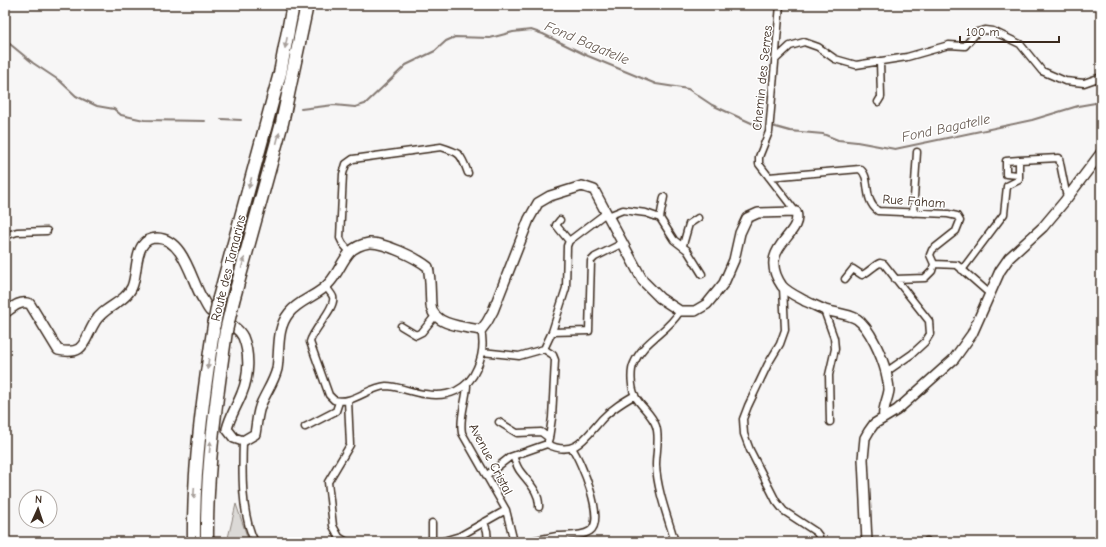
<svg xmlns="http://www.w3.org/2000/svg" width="1106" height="547" font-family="'Comic Neue',sans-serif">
<rect width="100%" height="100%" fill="#f7f6f6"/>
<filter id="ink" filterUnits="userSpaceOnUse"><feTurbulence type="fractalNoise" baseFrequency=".025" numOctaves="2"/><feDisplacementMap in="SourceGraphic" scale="8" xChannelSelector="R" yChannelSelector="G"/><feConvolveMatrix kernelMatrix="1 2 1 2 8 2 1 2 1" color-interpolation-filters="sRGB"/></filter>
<g filter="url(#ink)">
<!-- green -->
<path fill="#dbd9d6" stroke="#8b827a" d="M236,504L249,542H227Z"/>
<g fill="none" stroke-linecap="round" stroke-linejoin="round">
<!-- stream -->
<path stroke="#847972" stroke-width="2" d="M5,40L33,63L60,81L76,96L97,106L114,109L121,115L144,120L205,121
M301,109L334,105L355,107L365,104L406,65L435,51L446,41L455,37L490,38L513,32L531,30L543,34L588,56L656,84L688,89L712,105L758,126
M221,119L241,120
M772,126L790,131L823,134L838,140L857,142L895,149L1032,120L1078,106L1101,102"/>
<!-- street casing -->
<g stroke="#3b2a1e" stroke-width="9">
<path id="street" d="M780,5L769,132L759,157V164L796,212
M776,59L790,46L804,42L818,47L835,59L856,65L907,57L949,45L965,46L977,32L985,30L993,31L1020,44L1042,71L1065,81L1084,83L1101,77
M878,102L881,97L880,61
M1019,175L1006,174V161L1019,160
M769,177L860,169C872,178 862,199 878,211L948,214L957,216L960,221L956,231L932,250L930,255L934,264L957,265L990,294
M913,213L917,152
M608,216L623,210L646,213L660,218L674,240L687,250L702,274
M660,218L664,197
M560,220L556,225L569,241
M5,236L17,232L47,231
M683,245L689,224L698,218
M350,252L343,244L340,238L343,174L346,164L353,159L441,147C461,153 461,154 468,173
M962,270L1004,214L1007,186L1019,180V160L1059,158L1066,193L1068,196
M845,279L853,269L862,275C869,272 873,266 880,263L884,264L929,321L930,334L925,342L912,354L886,372
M895,279L925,278L932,271L934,264
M326,287C328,290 332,294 333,297C336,308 313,329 310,342L329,395L334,400C353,405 368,387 386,386C399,386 412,393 425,394C448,398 468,390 477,368C483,355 484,343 481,330
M783,287L785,330L780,344L768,364L748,406L743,419L744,434L750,450L776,501L784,511L816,532L819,536L818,542
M824,310L834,338L835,349L829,375L830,422
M401,326L416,335L422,332L435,316
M552,332L589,331L591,261L595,257L623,243
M544,349L553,355L555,360L552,418L549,438
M482,352L519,356L544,349L552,332L566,288L567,246L569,241L606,213
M467,386C466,402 459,418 462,433L506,510L514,542
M499,422L517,433L541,432L549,438L548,441
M305,427L336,411L339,402
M243,441C242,470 241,516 255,542
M547,444C575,458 585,438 602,419C611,409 623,402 635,395
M513,456C515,461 517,467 520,471C528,482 540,492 539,507
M487,475L510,457L547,444
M484,522L487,531L488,542
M432,523V542
M927,541V542
M347,542L339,537L333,526L328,482L350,445L348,400
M440,542L460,536L506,510
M526,542C536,540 547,538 557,536C567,535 581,537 590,531C606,520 581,461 572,448
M675,542C668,518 657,490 656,465C656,452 660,438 656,426C652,414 640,406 635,396C631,387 630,371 634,363C644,340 668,332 680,311"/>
</g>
<!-- secondary casing -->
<g stroke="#3b2a1e" stroke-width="12">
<path id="secondary" d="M5,313C13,307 20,300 30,304L58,350C86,356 83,341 95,322C103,307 125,303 132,287C137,275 135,257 142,246C146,240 150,238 157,238C184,239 191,280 202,298C205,302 207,308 210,311C220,319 237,325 243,337C250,354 249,376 242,393C237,406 230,416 227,429L234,438L243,441L255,434C257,424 257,411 262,402C267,391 274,381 277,369C280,350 276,329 289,313C300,299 319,296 330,282C338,273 342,261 350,252C355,247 363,244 369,243C384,242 417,258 428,267C431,279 430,292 431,305C432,325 464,327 481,330L487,322L493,311L529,219L538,203L550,196L582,186L594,190L643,281L660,298L680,311H695L707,304L724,283L734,260L740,233L747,218L758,213L796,212C804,236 755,247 782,286C787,292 798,297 805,301C812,304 818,307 825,310C835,313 848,314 857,319C870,328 882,357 886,372C887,377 889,385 889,390C888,399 882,409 884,417
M867,542L863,459L865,438L869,431L874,424L897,410L954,359L972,334L1000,271L1009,258L1043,227L1064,202L1101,153"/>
</g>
<!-- highway casing -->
<g stroke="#3b2a1e" stroke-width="15">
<path id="highway" d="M219,298L280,73L293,5
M233,301L282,123L307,5
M194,542C193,469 203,397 214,325
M207,542C206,471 216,402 226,331"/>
</g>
<!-- street -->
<use href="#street" stroke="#fff" stroke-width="6"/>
<!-- secondary -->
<use href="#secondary" stroke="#fff" stroke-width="9"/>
<!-- highway -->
<use href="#highway" stroke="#fff" stroke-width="12"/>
<!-- highway-bridge casing -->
<g stroke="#3b2a1e" stroke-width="15" stroke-linecap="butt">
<path id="highway-bridge" d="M214,325L219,298
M226,331L233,301"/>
</g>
<!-- highway-bridge -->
<use href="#highway-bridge" stroke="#fff" stroke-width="12"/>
</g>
<!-- one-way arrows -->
<defs><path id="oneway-solid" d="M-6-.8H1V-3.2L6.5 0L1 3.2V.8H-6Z"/></defs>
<g fill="#a79f9a">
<use href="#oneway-solid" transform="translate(286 43) rotate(101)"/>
<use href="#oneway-solid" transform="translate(278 138) rotate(-76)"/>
<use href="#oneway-solid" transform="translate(250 183) rotate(106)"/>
<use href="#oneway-solid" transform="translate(243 263) rotate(-75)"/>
<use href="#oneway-solid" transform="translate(208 364) rotate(98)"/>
<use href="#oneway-solid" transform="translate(210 447) rotate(-84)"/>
<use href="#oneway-solid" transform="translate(194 493) rotate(93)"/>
</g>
</g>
<g text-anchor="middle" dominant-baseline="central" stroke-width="3" stroke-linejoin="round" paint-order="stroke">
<!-- street labels -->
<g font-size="13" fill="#3b2a1e" stroke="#fff">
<text transform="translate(762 78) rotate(-84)">Chemin des Serres</text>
<text transform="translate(914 201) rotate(4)">Rue Faham</text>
<text transform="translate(228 268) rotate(-76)">Route des Tamarins</text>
<text transform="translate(491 459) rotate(62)">Avenue Cristal</text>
</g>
<!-- water labels -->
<g font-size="14" font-style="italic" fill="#65584f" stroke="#fff">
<text transform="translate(587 43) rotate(23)">Fond Bagatelle</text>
<text transform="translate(946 128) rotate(-12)">Fond Bagatelle</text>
</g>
</g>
<!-- margin -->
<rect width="1106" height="547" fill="none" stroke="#fff" stroke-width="20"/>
<rect x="10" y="10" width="1086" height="527" fill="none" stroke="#3b2a1e" stroke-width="1.5" filter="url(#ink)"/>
<!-- north arrow -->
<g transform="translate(38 509) rotate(3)"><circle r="19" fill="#ffffff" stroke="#b1aaa5"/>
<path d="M0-3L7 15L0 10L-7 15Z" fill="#3b2a1e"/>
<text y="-6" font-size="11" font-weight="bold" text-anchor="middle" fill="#3b2a1e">N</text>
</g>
<!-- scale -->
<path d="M960 36v6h99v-6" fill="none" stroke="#3b2a1e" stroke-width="2"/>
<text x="966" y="36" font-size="12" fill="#3b2a1e" stroke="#ffffff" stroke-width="3" paint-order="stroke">100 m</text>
</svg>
